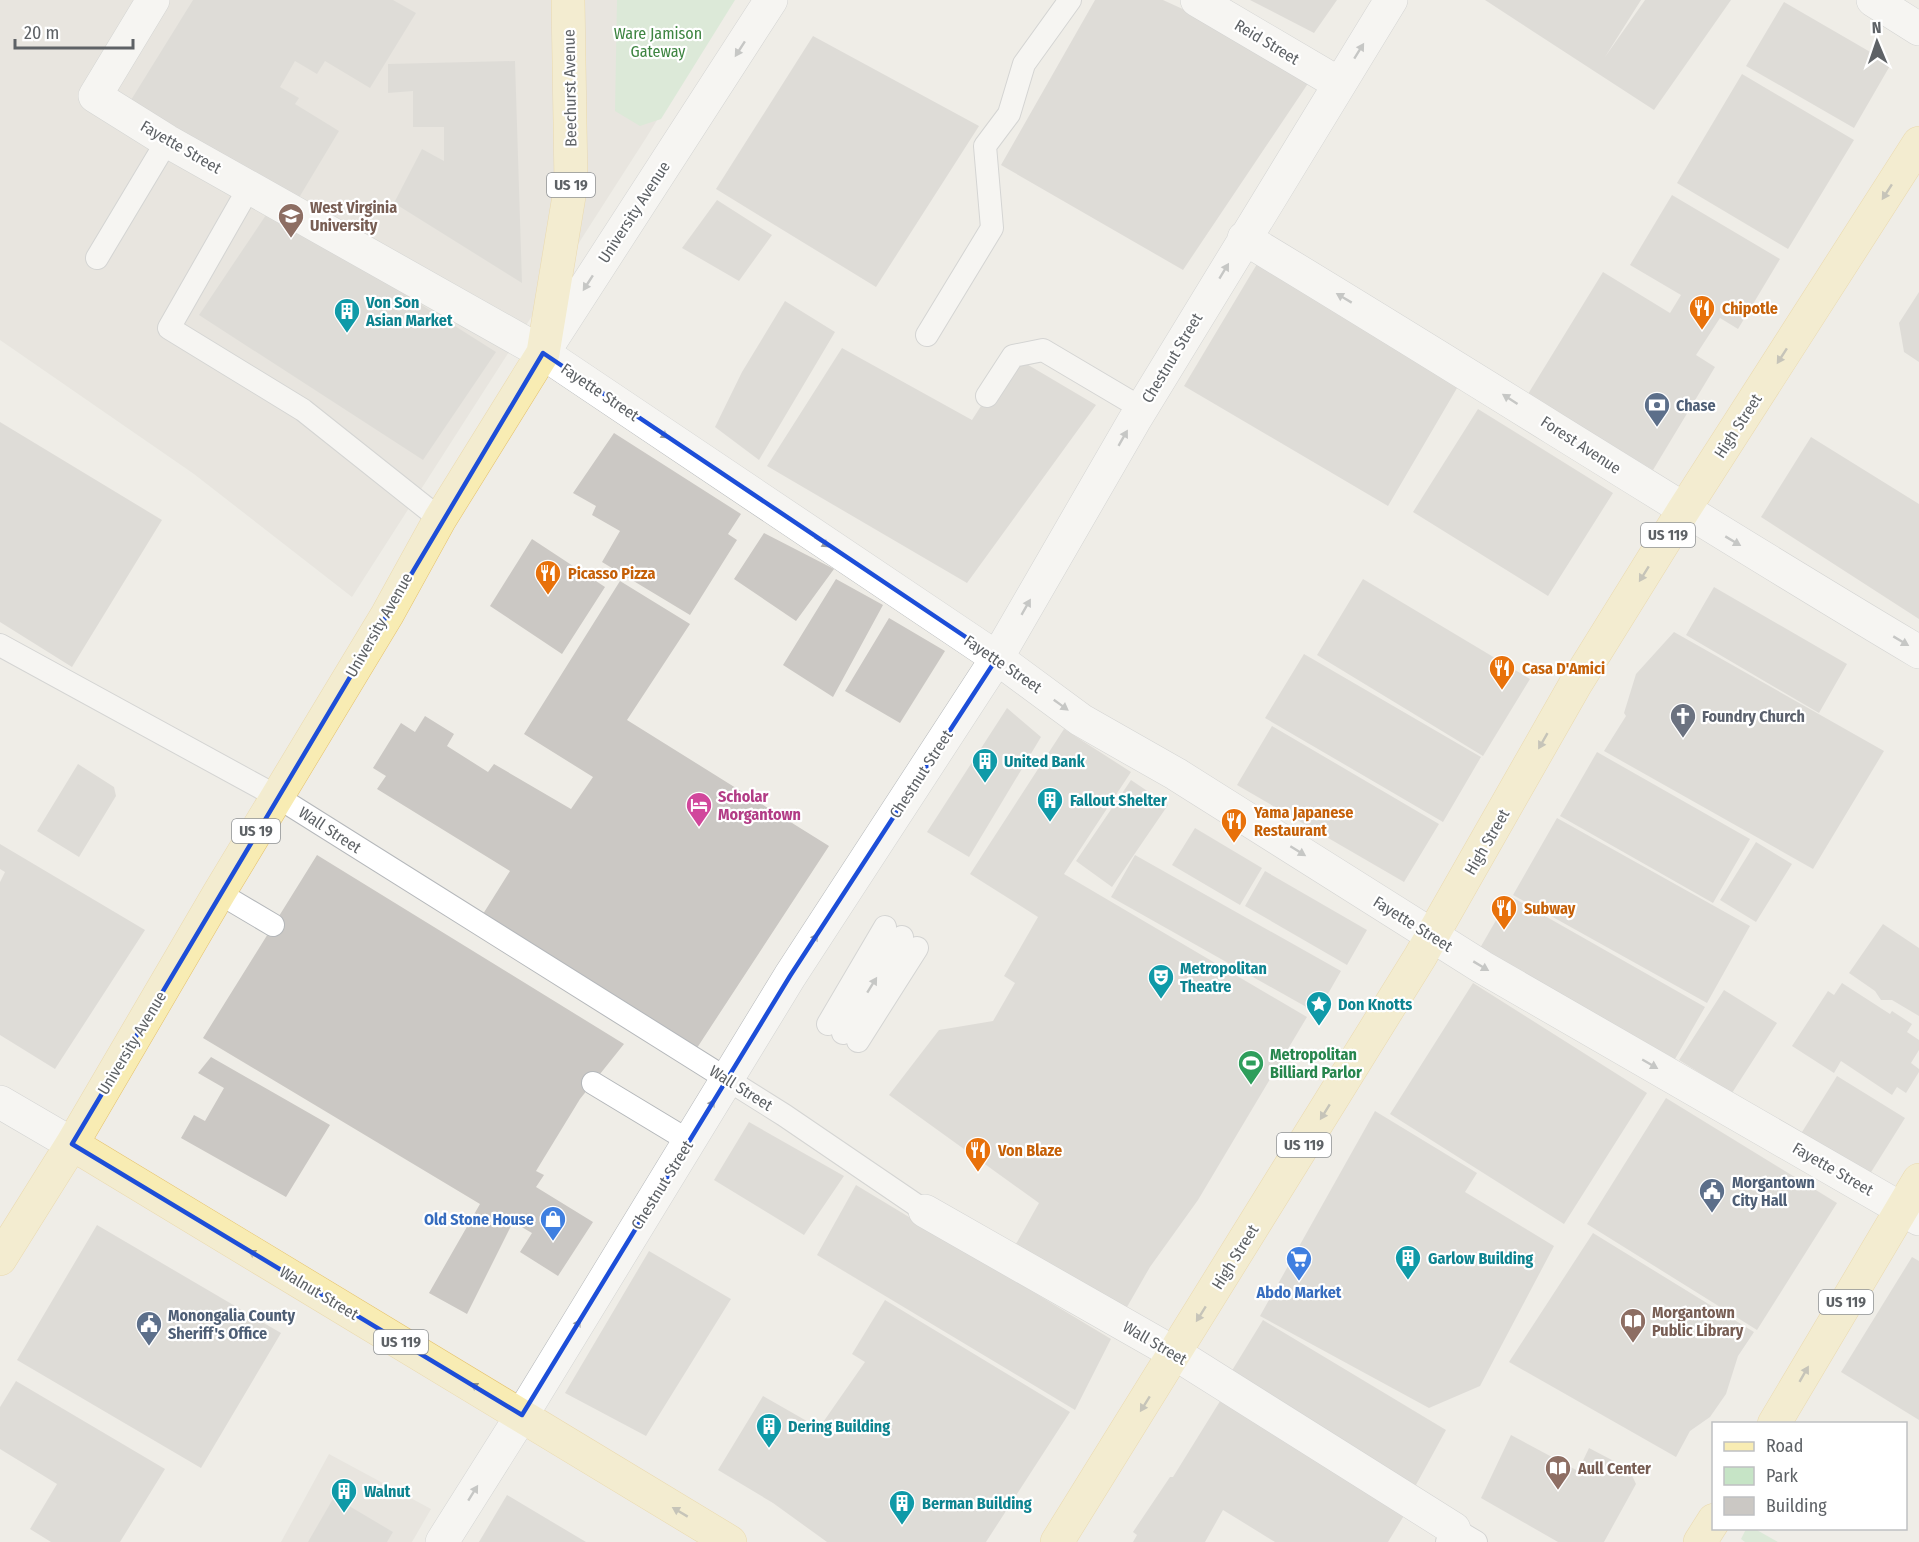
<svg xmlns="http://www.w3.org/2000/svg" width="1919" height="1542" font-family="'Fira Sans Condensed',sans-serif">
<rect width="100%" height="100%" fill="#efede7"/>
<!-- education -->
<path fill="#dfdcd5" d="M0,0H731L646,138L352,597L194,474L0,340Z
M329,1454L431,1509L412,1542H281Z"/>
<!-- green -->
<path fill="#c6e4c6" d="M617,0H735L661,119L640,126L615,111Z
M1746,1529H1755L1778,1542H1745L1741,1539Z"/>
<!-- building -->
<path fill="#cbc8c4" d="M193,0H393L416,13L370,88L325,61L317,74L295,61L280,87L299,98L295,104L339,131L297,201L131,100Z
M1095,0H1163L1235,33L1311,79L1183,270L1001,165Z
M1250,0H1337L1314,33Z
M1485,0H1641L1605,57L1645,0H1731L1654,110Z
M1784,2L1891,64L1854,128L1746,66Z
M813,36L979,126L876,287L716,189Z
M515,61L522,283L394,203L422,149L444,161V127H413V91L388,93V64Z
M1742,74L1854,140L1788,249L1677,183Z
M1672,195L1780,259L1738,329L1720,318L1696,355L1715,367L1653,470L1528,394L1603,272L1670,313L1681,295L1630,265Z
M717,200L772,235L739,281L682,248Z
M270,209L496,352L423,460L199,315Z
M1257,264L1460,383L1388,506L1184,386Z
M1919,292V362L1904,352L1899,323Z
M785,301L835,332L759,460L715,427L742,372Z
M842,348L972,420L1013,356L1096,405L967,583L767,466Z
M1478,409L1613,493L1548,596L1413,512Z
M0,422L162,520L72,667L0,622Z
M614,433L741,514L728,534L737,540L690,615L602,562L620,531L592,515L596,506L573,493Z
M1811,437L1919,504V619L1761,517Z
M764,533L834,569L796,621L734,579Z
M532,539L605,587L562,654L490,606Z
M836,579L883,605L833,697L783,665Z
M1363,579L1530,679L1483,756L1317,655Z
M620,581L690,624L627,720L829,846L695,1051L483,914L510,871L377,789L386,776L373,768L401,723L415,732L425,716L454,734L447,746L488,772L494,764L571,809L593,777L524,734Z
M1714,587L1847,664L1819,713L1686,635Z
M889,618L945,651L900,723L845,691Z
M1674,632L1884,751L1813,869L1604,751L1626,716L1624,713L1636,674Z
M1304,654L1481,757L1443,822L1265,718Z
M1007,708L1041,737L969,857L927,832Z
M1272,726L1439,824L1404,882L1237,785Z
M1064,729L1131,772L1064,874L1307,1017L1198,1200L1150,1267L1123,1314L1012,1251L1039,1203L889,1095L939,1030L993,1021L1015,983L1004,976L1038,917L970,874Z
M1597,752L1750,839L1713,903L1560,816Z
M78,764L114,787L116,796L79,857L37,831Z
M1131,780L1168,805L1112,887L1076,861Z
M1557,818L1750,926L1707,1003L1513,895Z
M1195,828L1262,868L1240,905L1172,865Z
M1756,842L1792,864L1756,922L1720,900Z
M0,844L145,930L55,1069L0,1035V882L5,872L0,869Z
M317,855L624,1044L580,1099L536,1171L544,1175L536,1187L593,1222L558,1276L520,1252L532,1233L513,1222L467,1314L429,1293L480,1204L203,1038Z
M1135,855L1341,971L1317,1013L1111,897Z
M1265,871L1367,930L1347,965L1245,906Z
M1510,896L1705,1007L1675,1059L1480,948Z
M1883,924L1919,948V1016L1892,1000H1881L1875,991L1849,973Z
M1473,983L1647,1093L1564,1224L1390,1114Z
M1842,983L1890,1014L1892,1011L1912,1024L1907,1032L1919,1040V1050L1911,1063L1919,1069V1072L1906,1093L1897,1087L1892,1095L1841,1061L1834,1073L1792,1046L1828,991L1834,995Z
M1724,990L1777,1023L1732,1093L1679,1060Z
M211,1057L330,1125L286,1197L181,1138L194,1115L205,1121L224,1088L198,1073Z
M1837,1076L1905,1118L1868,1177L1797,1140Z
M1666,1098L1837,1203L1757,1330L1587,1224Z
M1375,1111L1477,1173L1465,1192L1554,1246L1480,1386L1429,1408L1260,1316Z
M749,1122L844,1176L804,1235L714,1180Z
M856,1185L1111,1339L1075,1410L817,1255Z
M97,1225L281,1333L201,1468L17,1360Z
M1593,1233L1754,1332L1738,1356L1726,1394L1710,1417L1690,1431L1676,1457L1509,1362Z
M649,1251L731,1299L646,1436L565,1393Z
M1912,1257L1919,1261V1420L1841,1372Z
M885,1300L1070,1412L986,1542H827L773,1503L718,1470L763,1396L819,1428L865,1362L852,1354Z
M1263,1320L1446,1430L1411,1494L1228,1377Z
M16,1381L165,1469L120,1542H51L30,1529L57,1484L0,1449V1407Z
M1222,1398L1408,1509L1388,1542H1275L1223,1510L1205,1542H1133L1137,1535L1133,1532L1170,1477H1173Z
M1511,1435L1578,1471L1589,1448L1629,1469L1636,1484L1604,1542H1558L1481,1498Z
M507,1495L586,1542H479Z
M334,1497L393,1532L387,1542H308Z"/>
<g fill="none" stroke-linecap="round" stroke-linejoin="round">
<!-- service casing -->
<g stroke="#b4b7ba" stroke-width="24">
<path id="service" d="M250,186L169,328L303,410L440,519
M97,258L167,141
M927,335L992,228L985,146L1009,114L1024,64L1070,0
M987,396L1013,356L1043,350L1141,408
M0,645L276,796L784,1115L925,1211
M219,893L273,925
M828,1024L885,927
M843,1033L902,937
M858,1041L917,948
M593,1083L689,1141
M1447,1542L1454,1529L1476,1542"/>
</g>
<!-- pedestrian casing -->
<g stroke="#b4b7ba" stroke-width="34">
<path id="pedestrian" d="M925,1211L1176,1354L1454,1529"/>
</g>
<!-- minor casing -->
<g stroke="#b4b7ba" stroke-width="34">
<path id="minor" d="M153,0L95,96L167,141L543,353L997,658L1081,720L1176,774L1482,967L1919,1219
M1197,0L1338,83
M1244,238C1470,374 1692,517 1919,652
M0,1102L72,1144
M442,1542L522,1415L790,976L997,658L1134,421L1391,0"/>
</g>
<!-- tertiary casing -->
<g stroke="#b4b7ba" stroke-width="34">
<path id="tertiary" d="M1873,0L1919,29
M543,353L771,0"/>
</g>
<!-- primary casing -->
<g stroke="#e5c16a" stroke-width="34">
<path id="primary" d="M72,1144L730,1542
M0,1259L72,1144L219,893L387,615L440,519L543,353L571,184L568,0
M1774,1424L1919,1180
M1057,1542L1420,957L1575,685L1683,511L1919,143
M1700,1542L1714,1520"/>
</g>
<!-- service -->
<use href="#service" stroke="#fff" stroke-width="22"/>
<!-- pedestrian -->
<use href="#pedestrian" stroke="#fff" stroke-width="33"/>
<!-- minor -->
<use href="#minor" stroke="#fff" stroke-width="33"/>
<!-- tertiary -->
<use href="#tertiary" stroke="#fff" stroke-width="33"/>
<!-- primary -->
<use href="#primary" stroke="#f8ecb3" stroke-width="33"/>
</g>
<!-- one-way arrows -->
<defs><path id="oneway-solid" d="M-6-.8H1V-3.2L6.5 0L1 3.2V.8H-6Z" transform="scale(1.5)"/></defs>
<g fill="#96999c">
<use href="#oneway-solid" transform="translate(740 49) rotate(123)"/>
<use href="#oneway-solid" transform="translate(1359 51) rotate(-58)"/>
<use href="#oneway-solid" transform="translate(1224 271) rotate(-59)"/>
<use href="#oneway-solid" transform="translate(588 283) rotate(123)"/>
<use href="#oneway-solid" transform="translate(1344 298) rotate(-149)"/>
<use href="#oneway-solid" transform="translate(1510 399) rotate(-147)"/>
<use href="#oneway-solid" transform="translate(661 433) rotate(34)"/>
<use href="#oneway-solid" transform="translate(1123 438) rotate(-60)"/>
<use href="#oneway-solid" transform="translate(1733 541) rotate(31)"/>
<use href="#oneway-solid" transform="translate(822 542) rotate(34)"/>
<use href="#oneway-solid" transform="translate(1026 607) rotate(-60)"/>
<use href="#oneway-solid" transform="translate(1901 641) rotate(31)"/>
<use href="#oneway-solid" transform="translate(1061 705) rotate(36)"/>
<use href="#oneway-solid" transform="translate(1298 851) rotate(32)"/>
<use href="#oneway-solid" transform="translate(813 941) rotate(-57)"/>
<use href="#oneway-solid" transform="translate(1481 966) rotate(31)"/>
<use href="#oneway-solid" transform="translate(872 985) rotate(-58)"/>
<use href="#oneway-solid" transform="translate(1650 1064) rotate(30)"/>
<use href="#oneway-solid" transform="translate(710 1107) rotate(-58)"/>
<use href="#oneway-solid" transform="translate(576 1327) rotate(-59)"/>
<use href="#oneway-solid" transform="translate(473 1493) rotate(-58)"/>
</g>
<g fill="#949281">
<use href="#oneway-solid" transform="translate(1887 192) rotate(123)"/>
<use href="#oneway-solid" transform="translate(1782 356) rotate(123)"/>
<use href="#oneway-solid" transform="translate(1644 574) rotate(122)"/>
<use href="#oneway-solid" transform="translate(1543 741) rotate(120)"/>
<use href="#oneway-solid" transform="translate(1325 1112) rotate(122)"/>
<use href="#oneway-solid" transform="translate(256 1255) rotate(-149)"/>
<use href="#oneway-solid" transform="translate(1201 1314) rotate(122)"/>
<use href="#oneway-solid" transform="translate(1804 1374) rotate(-60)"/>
<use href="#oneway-solid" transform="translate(478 1388) rotate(-149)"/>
<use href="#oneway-solid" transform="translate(1145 1404) rotate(122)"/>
<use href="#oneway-solid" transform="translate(680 1512) rotate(-149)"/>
</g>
<!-- marked area -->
<path d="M0 0H1919V1542H0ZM543,353L997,658L790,976L522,1415L72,1144Z" fill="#efede7" fill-opacity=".55" fill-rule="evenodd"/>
<path fill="none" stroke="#1d4ed8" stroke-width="4.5" stroke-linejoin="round" d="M543,353L997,658L790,976L522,1415L72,1144Z"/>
<!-- icons -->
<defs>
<g id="university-pin" transform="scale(1.35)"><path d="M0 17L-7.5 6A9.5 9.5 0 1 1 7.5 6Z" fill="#8d6e63" stroke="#fff"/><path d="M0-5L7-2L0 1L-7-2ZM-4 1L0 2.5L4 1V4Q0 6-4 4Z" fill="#fff"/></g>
<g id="restaurant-pin" transform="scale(1.35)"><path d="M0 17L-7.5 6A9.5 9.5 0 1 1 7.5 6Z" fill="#e8710a" stroke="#fff"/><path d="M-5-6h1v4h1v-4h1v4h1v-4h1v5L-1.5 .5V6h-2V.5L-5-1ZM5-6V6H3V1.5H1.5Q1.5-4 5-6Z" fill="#fff"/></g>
<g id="building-pin" transform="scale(1.35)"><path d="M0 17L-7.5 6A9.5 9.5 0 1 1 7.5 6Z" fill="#0f9aa8" stroke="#fff"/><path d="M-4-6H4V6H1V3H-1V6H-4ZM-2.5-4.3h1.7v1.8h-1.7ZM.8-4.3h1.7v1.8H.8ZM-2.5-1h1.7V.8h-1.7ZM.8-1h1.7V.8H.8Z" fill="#fff"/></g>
<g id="bank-pin" transform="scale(1.35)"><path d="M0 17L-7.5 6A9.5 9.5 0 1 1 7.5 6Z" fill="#5c6f8a" stroke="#fff"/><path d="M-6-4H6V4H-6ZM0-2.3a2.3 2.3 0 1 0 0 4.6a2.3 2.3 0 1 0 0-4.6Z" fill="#fff"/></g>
<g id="church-pin" transform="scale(1.35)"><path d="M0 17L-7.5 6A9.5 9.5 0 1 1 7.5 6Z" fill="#6b7280" stroke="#fff"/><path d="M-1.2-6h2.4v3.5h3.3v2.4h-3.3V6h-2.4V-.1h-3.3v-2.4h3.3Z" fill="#fff"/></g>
<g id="hotel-pin" transform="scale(1.35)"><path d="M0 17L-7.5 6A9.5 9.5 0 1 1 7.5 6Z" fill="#d1479c" stroke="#fff"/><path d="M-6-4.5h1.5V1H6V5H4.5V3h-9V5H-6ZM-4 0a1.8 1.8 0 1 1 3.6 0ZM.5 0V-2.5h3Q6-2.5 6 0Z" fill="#fff"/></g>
<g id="theatre-pin" transform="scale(1.35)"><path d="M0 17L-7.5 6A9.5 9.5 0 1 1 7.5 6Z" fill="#0f9aa8" stroke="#fff"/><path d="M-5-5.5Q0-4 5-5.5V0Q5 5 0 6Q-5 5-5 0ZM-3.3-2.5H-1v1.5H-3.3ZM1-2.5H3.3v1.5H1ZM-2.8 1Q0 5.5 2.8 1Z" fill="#fff"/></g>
<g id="sight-pin" transform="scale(1.35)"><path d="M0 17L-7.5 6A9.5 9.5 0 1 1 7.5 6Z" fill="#0f9aa8" stroke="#fff"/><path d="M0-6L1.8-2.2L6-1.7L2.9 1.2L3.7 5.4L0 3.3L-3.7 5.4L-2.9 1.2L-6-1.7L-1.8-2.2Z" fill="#fff"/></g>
<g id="stadium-pin" transform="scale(1.35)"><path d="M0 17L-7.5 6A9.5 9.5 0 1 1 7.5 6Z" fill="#2e9e5b" stroke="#fff"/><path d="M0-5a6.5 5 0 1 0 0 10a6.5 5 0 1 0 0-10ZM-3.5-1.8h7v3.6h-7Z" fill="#fff"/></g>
<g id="civic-pin" transform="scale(1.35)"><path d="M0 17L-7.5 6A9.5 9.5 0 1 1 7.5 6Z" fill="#5c6f8a" stroke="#fff"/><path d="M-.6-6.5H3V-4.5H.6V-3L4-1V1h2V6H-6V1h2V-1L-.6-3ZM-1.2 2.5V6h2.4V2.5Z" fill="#fff"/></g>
<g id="shop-pin" transform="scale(1.35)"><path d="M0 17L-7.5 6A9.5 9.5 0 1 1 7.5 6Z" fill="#3f7fe0" stroke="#fff"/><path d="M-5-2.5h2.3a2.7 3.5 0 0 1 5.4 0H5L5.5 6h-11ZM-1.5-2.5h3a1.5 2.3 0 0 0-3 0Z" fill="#fff"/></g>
<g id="supermarket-pin" transform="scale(1.35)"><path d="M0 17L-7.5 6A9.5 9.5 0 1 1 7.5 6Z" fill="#3f7fe0" stroke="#fff"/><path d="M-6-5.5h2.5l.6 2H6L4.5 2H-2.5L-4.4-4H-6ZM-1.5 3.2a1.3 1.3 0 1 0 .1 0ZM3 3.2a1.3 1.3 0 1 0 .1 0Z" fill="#fff"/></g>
<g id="library-pin" transform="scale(1.35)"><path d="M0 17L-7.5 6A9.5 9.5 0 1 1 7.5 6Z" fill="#8d6e63" stroke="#fff"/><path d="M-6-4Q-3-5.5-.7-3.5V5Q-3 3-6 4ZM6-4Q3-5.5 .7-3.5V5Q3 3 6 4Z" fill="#fff"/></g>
</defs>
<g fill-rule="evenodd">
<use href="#university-pin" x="291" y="216"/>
<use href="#restaurant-pin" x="1702" y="308"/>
<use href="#building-pin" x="347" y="311"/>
<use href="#bank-pin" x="1657" y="405"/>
<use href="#restaurant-pin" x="548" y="573"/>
<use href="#restaurant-pin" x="1502" y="668"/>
<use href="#church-pin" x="1683" y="716"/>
<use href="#building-pin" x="985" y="761"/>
<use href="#building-pin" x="1050" y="800"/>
<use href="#hotel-pin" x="699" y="805"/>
<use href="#restaurant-pin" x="1234" y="821"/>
<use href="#restaurant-pin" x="1504" y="908"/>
<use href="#theatre-pin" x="1161" y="977"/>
<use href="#sight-pin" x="1319" y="1004"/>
<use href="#stadium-pin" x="1251" y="1063"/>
<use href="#restaurant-pin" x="978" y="1150"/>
<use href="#civic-pin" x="1712" y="1191"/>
<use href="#shop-pin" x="553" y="1219"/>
<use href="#building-pin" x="1408" y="1258"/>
<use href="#supermarket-pin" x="1299" y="1259"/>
<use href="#library-pin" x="1633" y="1321"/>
<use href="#civic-pin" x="149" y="1324"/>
<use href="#building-pin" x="769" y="1426"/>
<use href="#library-pin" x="1558" y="1468"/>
<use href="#building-pin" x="344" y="1491"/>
<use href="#building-pin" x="902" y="1503"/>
</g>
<g text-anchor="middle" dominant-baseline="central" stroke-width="4.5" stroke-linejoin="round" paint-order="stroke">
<!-- shield labels -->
<g fill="#fff" stroke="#8e9194" stroke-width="1.5">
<rect x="547" y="173" width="48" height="24" rx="4.5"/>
<rect x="1641" y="523" width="54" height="24" rx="4.5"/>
<rect x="232" y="819" width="48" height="24" rx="4.5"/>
<rect x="1277" y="1133" width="54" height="24" rx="4.5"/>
<rect x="1819" y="1290" width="54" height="24" rx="4.5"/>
<rect x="374" y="1330" width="54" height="24" rx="4.5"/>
</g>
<g font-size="15" font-weight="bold" fill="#5e6266">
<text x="571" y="185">US 19</text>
<text x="1668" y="535">US 119</text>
<text x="256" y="831">US 19</text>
<text x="1304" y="1145">US 119</text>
<text x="1846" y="1302">US 119</text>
<text x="401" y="1342">US 119</text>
</g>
<!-- park labels -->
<g font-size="16" fill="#3e8541" stroke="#fff">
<text x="658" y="33">Ware Jamison<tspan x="658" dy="18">Gateway</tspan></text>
</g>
<!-- street labels -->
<g font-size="16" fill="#5e6266" stroke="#fff">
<text transform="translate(1267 42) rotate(31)">Reid Street</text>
<text transform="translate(570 88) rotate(-91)">Beechurst Avenue</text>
<text transform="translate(181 147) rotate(30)">Fayette Street</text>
<text transform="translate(634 212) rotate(-57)">University Avenue</text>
<text transform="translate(1172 358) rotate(-59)">Chestnut Street</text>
<text transform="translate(600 392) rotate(34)">Fayette Street</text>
<text transform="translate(1738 426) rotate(-57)">High Street</text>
<text transform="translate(1581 445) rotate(33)">Forest Avenue</text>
<text transform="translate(379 625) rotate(-60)">University Avenue</text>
<text transform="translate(1003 664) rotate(34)">Fayette Street</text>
<text transform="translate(921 774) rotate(-57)">Chestnut Street</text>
<text transform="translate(330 830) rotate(33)">Wall Street</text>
<text transform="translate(1487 842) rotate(-60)">High Street</text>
<text transform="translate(1413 924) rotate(32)">Fayette Street</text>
<text transform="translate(132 1043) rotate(-59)">University Avenue</text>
<text transform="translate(741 1088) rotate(32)">Wall Street</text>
<text transform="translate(1833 1169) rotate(30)">Fayette Street</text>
<text transform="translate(662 1185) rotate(-58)">Chestnut Street</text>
<text transform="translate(1235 1257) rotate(-58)">High Street</text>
<text transform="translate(319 1293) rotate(31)">Walnut Street</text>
<text transform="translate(1155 1343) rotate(30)">Wall Street</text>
</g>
<!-- education labels -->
<g font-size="16" font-weight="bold" fill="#785e54" stroke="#fff" text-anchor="start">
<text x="310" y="207">West Virginia<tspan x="310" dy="18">University</tspan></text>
<text x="1652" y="1312">Morgantown<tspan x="1652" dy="18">Public Library</tspan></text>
<text x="1578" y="1468">Aull Center</text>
</g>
<!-- culture labels -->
<g font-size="16" font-weight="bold" fill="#0d838f" stroke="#fff" text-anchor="start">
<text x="366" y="302">Von Son<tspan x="366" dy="18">Asian Market</tspan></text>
<text x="1004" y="761">United Bank</text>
<text x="1070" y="800">Fallout Shelter</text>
<text x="1180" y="968">Metropolitan<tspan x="1180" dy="18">Theatre</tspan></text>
<text x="1338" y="1004">Don Knotts</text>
<text x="1428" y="1258">Garlow Building</text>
<text x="788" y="1426">Dering Building</text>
<text x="364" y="1491">Walnut</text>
<text x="922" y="1503">Berman Building</text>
</g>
<!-- food labels -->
<g font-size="16" font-weight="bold" fill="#c56008" stroke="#fff" text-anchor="start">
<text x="1722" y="308">Chipotle</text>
<text x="568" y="573">Picasso Pizza</text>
<text x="1522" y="668">Casa D'Amici</text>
<text x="1254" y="812">Yama Japanese<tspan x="1254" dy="18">Restaurant</tspan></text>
<text x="1524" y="908">Subway</text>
<text x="998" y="1150">Von Blaze</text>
</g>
<!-- service labels -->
<g font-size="16" font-weight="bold" fill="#4e5e75" stroke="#fff" text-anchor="start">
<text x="1676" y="405">Chase</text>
<text x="1732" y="1182">Morgantown<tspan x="1732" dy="18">City Hall</tspan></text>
<text x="168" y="1315">Monongalia County<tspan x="168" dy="18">Sheriff's Office</tspan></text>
</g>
<!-- worship labels -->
<g font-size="16" font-weight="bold" fill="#5b616d" stroke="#fff" text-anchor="start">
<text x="1702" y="716">Foundry Church</text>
</g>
<!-- hotel labels -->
<g font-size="16" font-weight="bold" fill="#b23c85" stroke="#fff" text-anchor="start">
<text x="718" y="796">Scholar<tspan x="718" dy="18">Morgantown</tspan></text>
</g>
<!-- leisure labels -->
<g font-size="16" font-weight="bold" fill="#27864d" stroke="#fff" text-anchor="start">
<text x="1270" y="1054">Metropolitan<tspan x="1270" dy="18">Billiard Parlor</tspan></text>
</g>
<!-- shop labels -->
<g font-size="16" font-weight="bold" fill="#366cbe" stroke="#fff" text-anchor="end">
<text x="534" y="1219">Old Stone House</text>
<text x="1299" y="1292" text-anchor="middle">Abdo Market</text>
</g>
</g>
<!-- legend -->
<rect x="1712" y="1422" width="195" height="108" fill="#ffffff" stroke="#bfc0c2" stroke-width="1.5"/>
<rect x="1724" y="1442" width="30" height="9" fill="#f8ecb3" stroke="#bfc0c2" stroke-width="1.5"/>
<text x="1766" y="1452" font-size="18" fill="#5e6266">Road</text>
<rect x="1724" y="1467" width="30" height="18" fill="#c6e4c6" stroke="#bfc0c2" stroke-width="1.5"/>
<text x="1766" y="1482" font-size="18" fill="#5e6266">Park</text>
<rect x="1724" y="1497" width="30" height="18" fill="#cbc8c4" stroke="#bfc0c2" stroke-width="1.5"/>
<text x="1766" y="1512" font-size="18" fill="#5e6266">Building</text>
<!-- north arrow -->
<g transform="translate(1877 42) rotate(358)" stroke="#ffffff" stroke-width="4.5" paint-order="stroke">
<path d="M0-4.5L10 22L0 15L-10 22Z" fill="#5e6266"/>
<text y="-9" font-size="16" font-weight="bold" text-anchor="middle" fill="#5e6266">N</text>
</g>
<!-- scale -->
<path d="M15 39v9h118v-9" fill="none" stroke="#5e6266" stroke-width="3"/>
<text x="24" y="39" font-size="18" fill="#5e6266" stroke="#ffffff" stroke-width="4.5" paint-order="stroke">20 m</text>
</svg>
